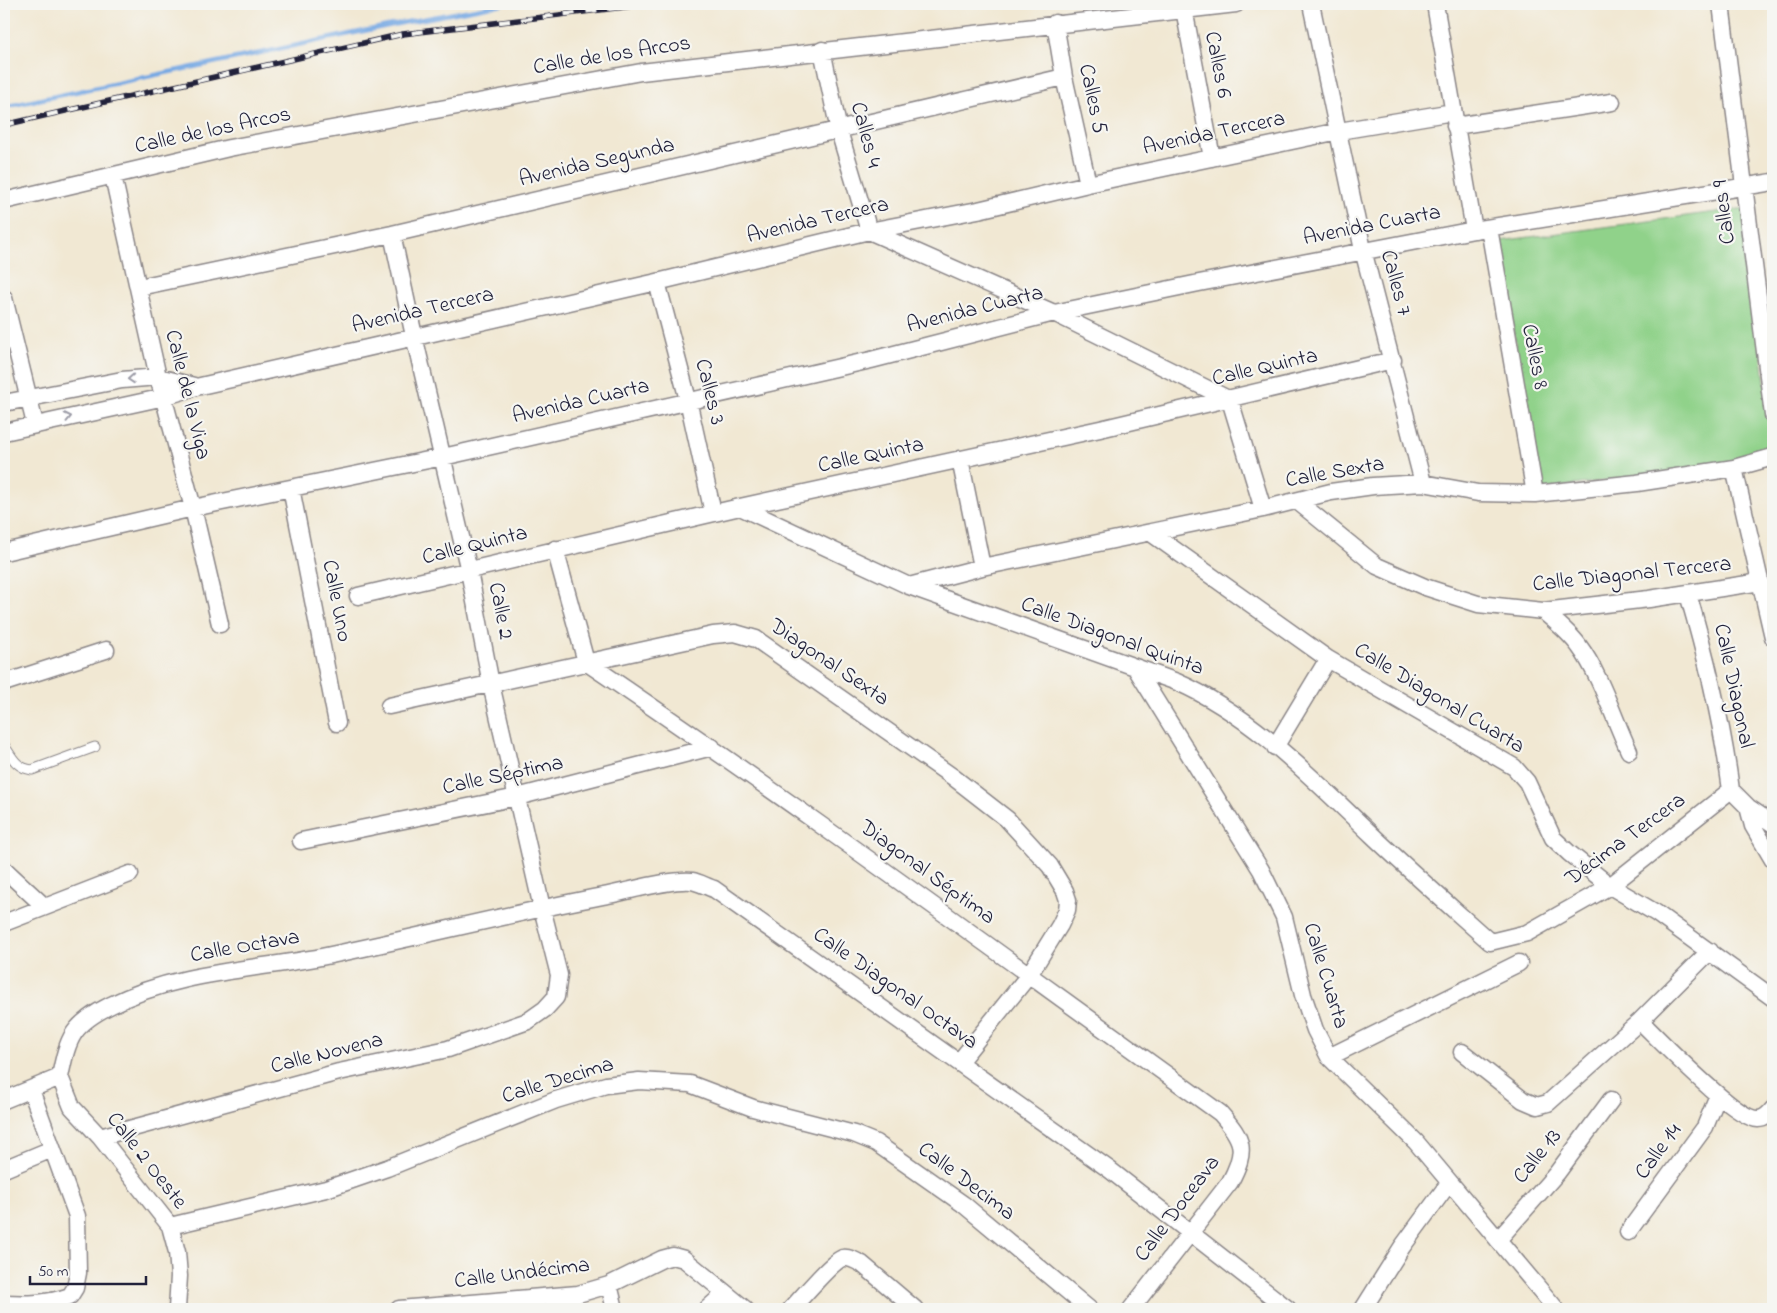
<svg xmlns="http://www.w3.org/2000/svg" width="1777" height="1313" font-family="'Indie Flower',sans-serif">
<rect width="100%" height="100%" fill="#f6f6f2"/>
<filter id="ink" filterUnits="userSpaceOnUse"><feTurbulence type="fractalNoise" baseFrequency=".02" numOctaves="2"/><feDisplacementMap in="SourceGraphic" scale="10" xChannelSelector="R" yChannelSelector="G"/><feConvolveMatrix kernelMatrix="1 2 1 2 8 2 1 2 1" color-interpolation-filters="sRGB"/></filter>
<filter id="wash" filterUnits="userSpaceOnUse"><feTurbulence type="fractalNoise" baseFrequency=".0096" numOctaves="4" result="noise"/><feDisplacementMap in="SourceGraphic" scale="20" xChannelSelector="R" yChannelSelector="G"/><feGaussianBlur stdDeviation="1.12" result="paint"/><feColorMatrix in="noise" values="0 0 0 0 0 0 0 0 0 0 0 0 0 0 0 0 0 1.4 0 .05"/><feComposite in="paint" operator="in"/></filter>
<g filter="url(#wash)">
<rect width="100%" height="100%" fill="#f1e8d3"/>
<!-- green -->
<path fill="#90d28a" stroke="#597a62" d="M1746,208L1773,457L1538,490L1500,241Z"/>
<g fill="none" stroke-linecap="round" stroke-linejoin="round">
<!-- stream -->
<path stroke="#77a9e3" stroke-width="4.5" d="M4,107L402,23L502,4"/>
</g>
</g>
<g filter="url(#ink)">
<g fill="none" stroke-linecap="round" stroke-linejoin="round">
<!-- service casing -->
<g stroke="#8a8587" stroke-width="11">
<path id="service" d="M4,745C12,757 16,768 32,770L95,747"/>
</g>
<!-- minor casing -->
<g stroke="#8a8587" stroke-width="19">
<path id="minor" d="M1311,4L1363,250L1423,483
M1435,4L1474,230
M1721,4L1773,415
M1184,9L1212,158
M1055,23L1064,77L1088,184
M822,50L839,131L869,231L1054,313L1230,400L1263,509
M1455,126L1612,102
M113,176L158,377L193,508L220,624
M4,201L229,148L641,72L1236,4
M1489,228L1535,494
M657,282L688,400L713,513
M139,287L392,234L1064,77
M4,298L35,424
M4,403L122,380L158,377L194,386
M4,432L160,398L196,387L657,282L869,231L978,210L1088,184L1339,131L1453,112
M960,459L982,567
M1734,468L1773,637
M291,488L337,723
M1297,501L1377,566L1425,587L1478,604L1543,611L1649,599L1761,582
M740,507L909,586L1177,682C1251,714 1314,780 1372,835C1411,872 1451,907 1490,942L1527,933L1610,886L1731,790
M1151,533L1328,659L1514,767L1527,782L1553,838L1569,853L1610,886L1656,913L1773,998
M555,549L586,662C801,807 1010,962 1220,1113C1244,1140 1247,1150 1230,1182L1131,1309
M4,552L193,508L443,457L871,360L1054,313L1199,283L1474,230L1773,182
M909,586L982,567L1263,509L1331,492L1373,486L1423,483L1478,493L1535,494L1637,483L1734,468L1773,457
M1688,594C1707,659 1722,722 1731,790
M358,596L740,507L1100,429L1393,360
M1543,611C1556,622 1569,632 1579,646C1600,674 1614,719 1629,751
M1135,667L1261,870L1284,917L1303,995L1315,1030L1329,1057L1416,1142L1556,1309
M4,683L106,650
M389,706L713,635L735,633L756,639L953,777L1007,819L1050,866L1065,891L1068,900L1067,910L1060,925L1029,975L959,1062
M1275,747L1328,659
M1731,790L1748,807L1773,824
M1748,807L1753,826L1773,860
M301,841L517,797L712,747
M4,869L45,907
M4,923L130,874
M1640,1021C1659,1039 1736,1120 1758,1119C1765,1119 1769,1114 1773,1109
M1462,1052L1523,1100L1537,1106L1548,1103L1640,1021L1710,951
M1329,1057L1519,963
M60,1077L72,1107L100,1137L170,1226L177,1252L179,1276L177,1309
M4,1100L60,1077C68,1036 73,1024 111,1005C176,972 252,970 321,957C415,938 508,914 603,896C626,892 669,879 692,881C699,882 707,887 714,889L1110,1170L1288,1309
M100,1137L339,1072L448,1049L528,1021L545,1009L556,997L559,975L542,908L491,684L469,571L414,336L392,234
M4,1169L52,1149
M170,1226L326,1189L387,1168L556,1100L606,1085L639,1081L690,1084L753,1108L854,1134L876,1143L963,1204L1089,1309
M1628,1232L1705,1127L1718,1095
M1498,1240L1557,1173L1611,1100
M609,1285L615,1309
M4,1303C28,1304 47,1304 70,1296L75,1288L78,1273L77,1216L31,1090
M399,1309L578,1294L609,1285L662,1259L673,1256L684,1259L745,1309
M707,1309L725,1293
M791,1309C800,1300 832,1261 843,1258C849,1257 856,1261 862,1264L915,1309
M1363,1309L1402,1247L1449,1183"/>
</g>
<!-- service -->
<use href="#service" stroke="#fff" stroke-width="9"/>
<!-- minor -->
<use href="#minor" stroke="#fff" stroke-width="16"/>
<!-- rail casing -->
<g stroke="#22223b" stroke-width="5.5">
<path id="rail" d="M4,125L403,34L649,4"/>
</g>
<!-- rail -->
<use href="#rail" stroke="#f6f6f2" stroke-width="4" stroke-dasharray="11" stroke-linecap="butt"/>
</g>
<!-- one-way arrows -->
<defs><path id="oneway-chevron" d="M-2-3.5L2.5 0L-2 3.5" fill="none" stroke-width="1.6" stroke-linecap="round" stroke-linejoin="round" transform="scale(1.25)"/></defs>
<g stroke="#9c9ca7">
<use href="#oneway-chevron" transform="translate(131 379) rotate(176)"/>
<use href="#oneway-chevron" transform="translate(68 417) rotate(-12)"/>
</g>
</g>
<g text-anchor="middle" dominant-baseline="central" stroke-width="4.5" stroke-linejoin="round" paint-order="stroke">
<!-- street labels -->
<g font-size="22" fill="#22223b" stroke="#f6f6f2">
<text transform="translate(612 56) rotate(-9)">Calle de los Arcos</text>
<text transform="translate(1217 65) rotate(79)">Calles 6</text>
<text transform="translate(1092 99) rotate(78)">Calles 5</text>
<text transform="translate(213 131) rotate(-12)">Calle de los Arcos</text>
<text transform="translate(1214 134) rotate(-12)">Avenida Tercera</text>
<text transform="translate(865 135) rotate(75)">Calles 4</text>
<text transform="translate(597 163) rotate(-13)">Avenida Segunda</text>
<text transform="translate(1725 212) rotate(-97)">Calles 9</text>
<text transform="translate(818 221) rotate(-13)">Avenida Tercera</text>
<text transform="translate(1372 226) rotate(-11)">Avenida Cuarta</text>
<text transform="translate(1395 283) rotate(75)">Calles 7</text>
<text transform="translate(975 310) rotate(-14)">Avenida Cuarta</text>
<text transform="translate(423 311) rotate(-13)">Avenida Tercera</text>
<text transform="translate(1534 357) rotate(79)">Calles 8</text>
<text transform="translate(1265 368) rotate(-13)">Calle Quinta</text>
<text transform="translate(709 392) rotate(76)">Calles 3</text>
<text transform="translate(187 395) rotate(76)">Calle de la Viga</text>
<text transform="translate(581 402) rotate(-13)">Avenida Cuarta</text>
<text transform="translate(871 456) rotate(-12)">Calle Quinta</text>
<text transform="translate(1335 473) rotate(-10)">Calle Sexta</text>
<text transform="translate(475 546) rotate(-14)">Calle Quinta</text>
<text transform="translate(1632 575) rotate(-6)">Calle Diagonal Tercera</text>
<text transform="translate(336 601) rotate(79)">Calle Uno</text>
<text transform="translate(500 611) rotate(79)">Calle 2</text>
<text transform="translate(1112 637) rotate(20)">Calle Diagonal Quinta</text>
<text transform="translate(829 663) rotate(34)">Diagonal Sexta</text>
<text transform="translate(1733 686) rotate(78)">Calle Diagonal</text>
<text transform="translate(1439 699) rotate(31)">Calle Diagonal Cuarta</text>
<text transform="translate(503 776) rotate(-12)">Calle Séptima</text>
<text transform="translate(1626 840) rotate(-36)">Décima Tercera</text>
<text transform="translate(927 873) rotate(36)">Diagonal Séptima</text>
<text transform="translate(245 947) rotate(-10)">Calle Octava</text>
<text transform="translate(1325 976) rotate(73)">Calle Cuarta</text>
<text transform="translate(895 989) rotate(35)">Calle Diagonal Octava</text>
<text transform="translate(327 1054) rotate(-14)">Calle Novena</text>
<text transform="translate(558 1081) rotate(-17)">Calle Decima</text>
<text transform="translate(1659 1152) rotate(-54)">Calle 14</text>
<text transform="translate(1538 1157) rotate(-51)">Calle 13</text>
<text transform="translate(146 1161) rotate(52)">Calle 2 Oeste</text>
<text transform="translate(966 1182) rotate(37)">Calle Decima</text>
<text transform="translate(1178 1209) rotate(-53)">Calle Doceava</text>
<text transform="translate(522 1274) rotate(-7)">Calle Undécima</text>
</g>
</g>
<!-- margin -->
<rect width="1777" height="1313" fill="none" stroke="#f6f6f2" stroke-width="20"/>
<!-- scale -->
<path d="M30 1276v8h116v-8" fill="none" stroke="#22223b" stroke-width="2.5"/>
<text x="38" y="1276" font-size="15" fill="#22223b" stroke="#f6f6f2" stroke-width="4" paint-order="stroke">50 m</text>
</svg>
